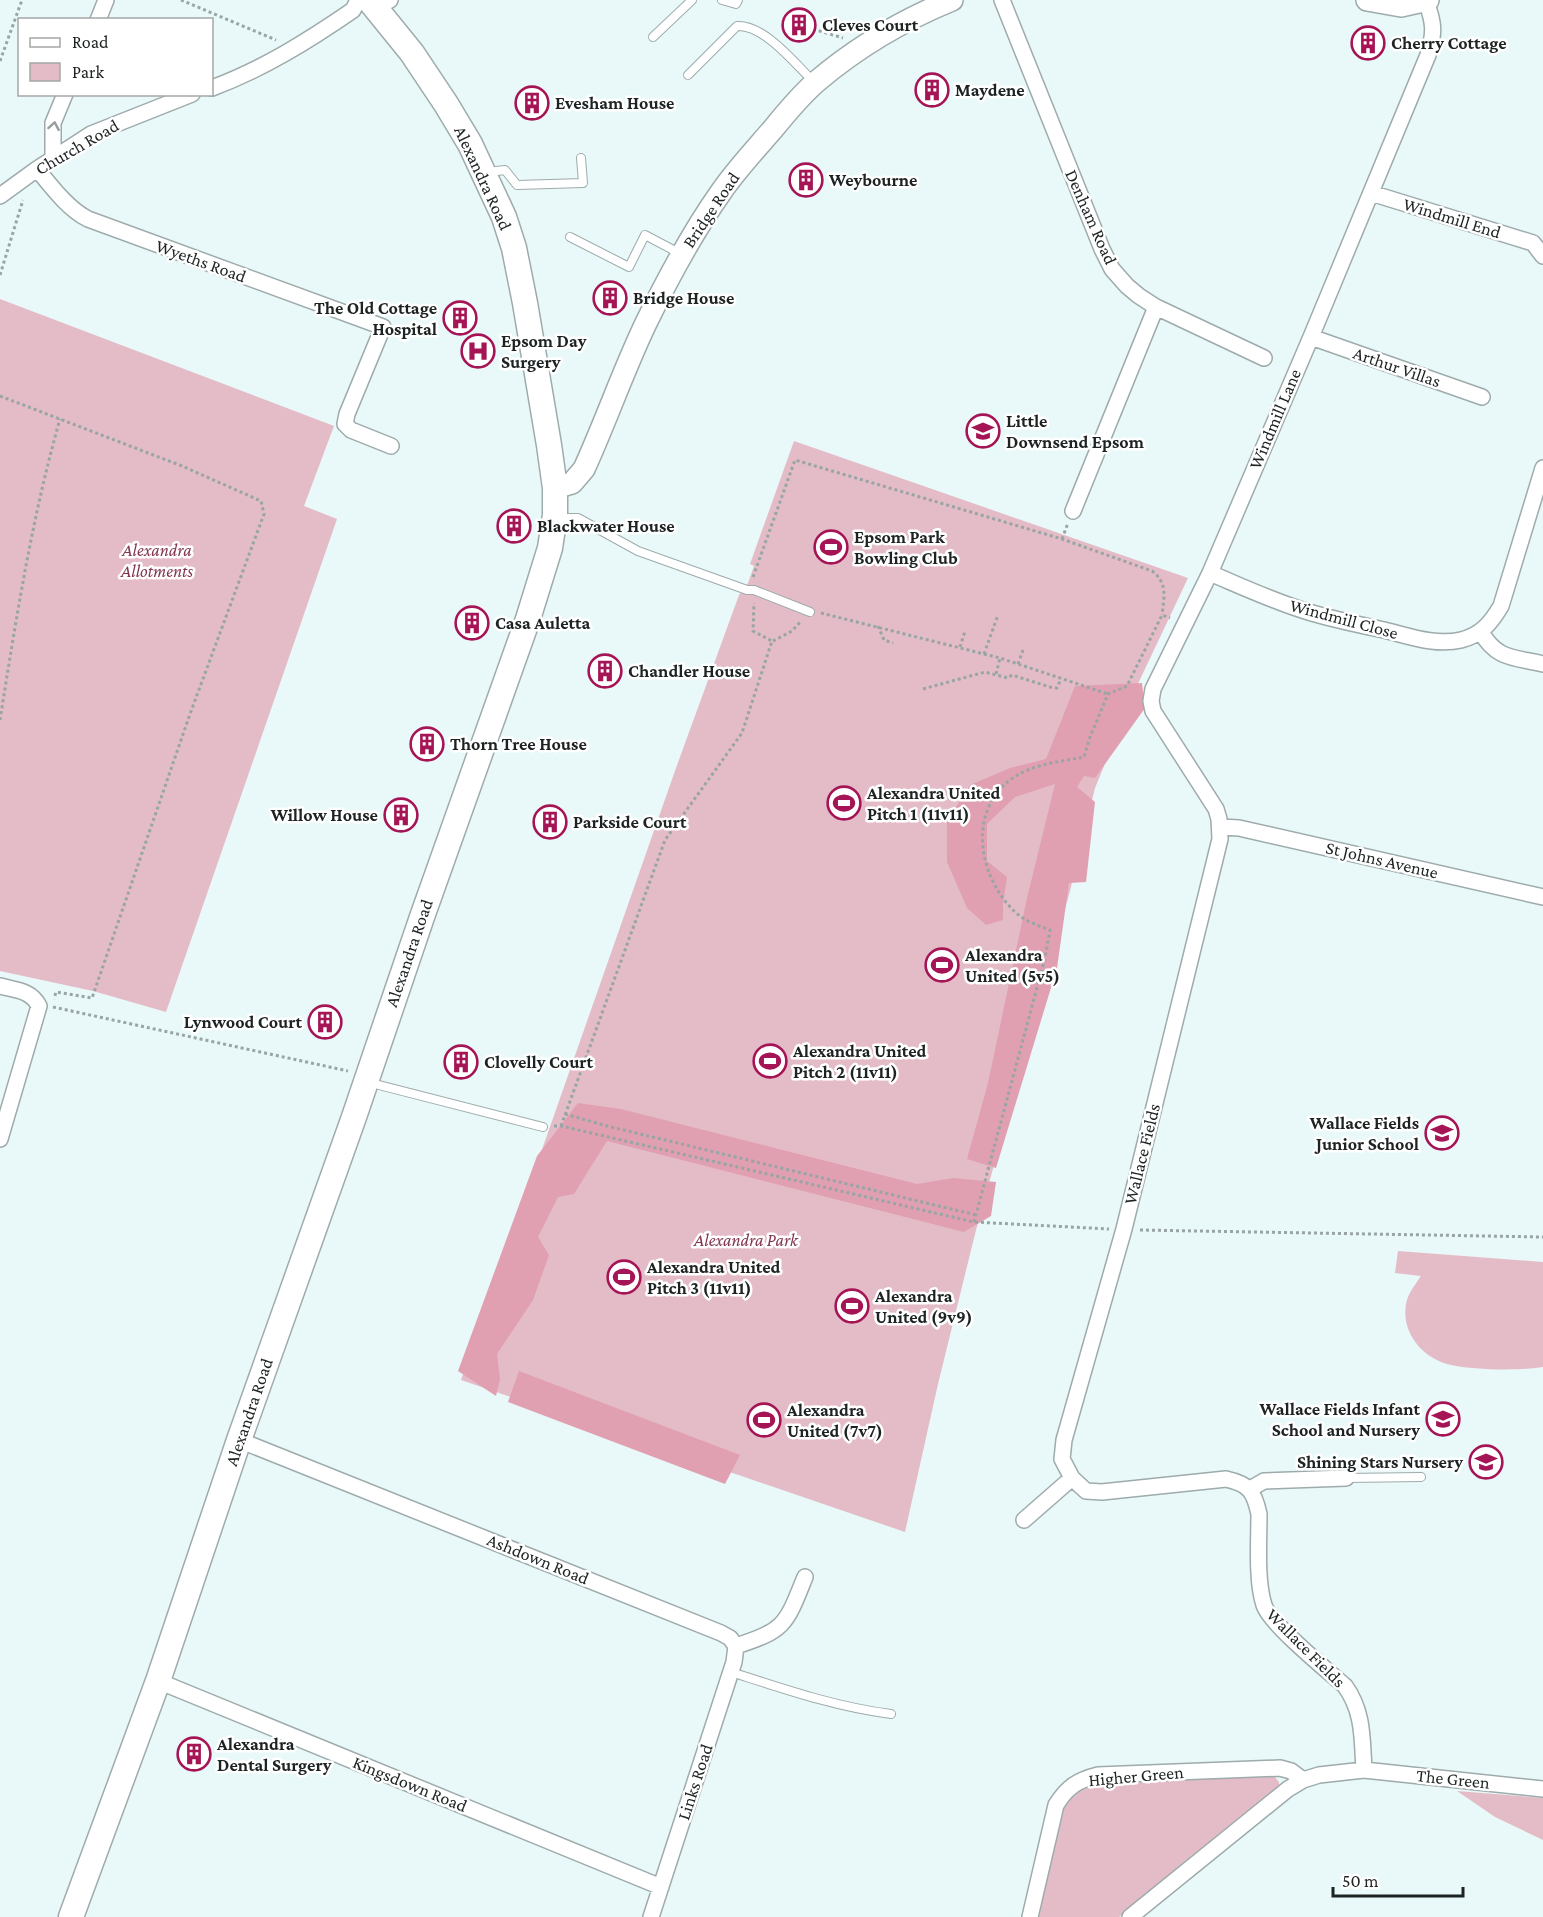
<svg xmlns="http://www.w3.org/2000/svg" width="1543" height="1917" font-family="'Crimson Pro',serif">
<rect width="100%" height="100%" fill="#e9f8f8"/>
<!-- green -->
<path fill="#e4bcc7" d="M0,299L334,426L304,506L337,519L166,1012L93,991L0,971Z
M794,441L1188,578L1136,688L1095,788L1070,891L976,1230L938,1384L905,1532L461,1380L676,768L739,595L748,583L754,566L750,564Z
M1398,1251L1543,1262V1367C1518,1371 1475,1370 1451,1365C1423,1359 1401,1333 1406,1304C1408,1293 1415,1285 1421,1276L1395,1273Z
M1269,1776L1275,1777L1279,1782V1786L1274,1790L1119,1917H1037L1060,1818L1064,1808L1071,1799L1079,1792L1091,1786L1117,1781Z
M1457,1791L1543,1798V1840L1495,1817Z"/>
<!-- forest -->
<path fill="#e0a0b2" d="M1142,683L1145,708L1095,778L1084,776L1077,787L1095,802L1086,882L1069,883L1057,968L996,1168L967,1159L988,1083L1027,898L1055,784L1015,797L987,824V861L1007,877L1003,904V920L986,925L967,908L947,862V821L970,785L1010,768L1046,759L1075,686Z
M578,1103L621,1109L917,1184L953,1178L996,1182L991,1216L964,1232L607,1141L574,1194L558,1197L538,1237L549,1255L533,1300L497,1354L500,1379L496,1396L458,1371L537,1156Z
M519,1371L740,1455L725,1484L508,1402Z"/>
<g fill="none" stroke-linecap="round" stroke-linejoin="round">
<!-- lane casing -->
<g stroke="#9eabac" stroke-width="10">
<path id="lane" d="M722,0L736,4L738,0
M653,37L692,0
M688,75L737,26C764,24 796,65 814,82
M488,172L505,170L517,185L583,183L581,158
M570,237L629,267L645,235L681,254
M557,518H578L638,551L747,590H754L810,612
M379,1085L543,1127
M1346,1478L1421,1477
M731,1672C784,1689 836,1707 891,1714"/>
</g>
<!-- street casing -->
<g stroke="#9eabac" stroke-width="18">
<path id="street" d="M1002,0L1102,249L1112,269L1127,286L1139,296L1156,307L1264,358
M376,7L390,0
M98,20L106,0
M212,88C263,69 308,41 353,10L358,0
M53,158V123L65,94
M37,169C51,186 68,209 88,219L383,327L347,414L345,424L351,430L391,446
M1371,193L1533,243L1543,256
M0,196L37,169L91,134L192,94
M1311,337L1482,397
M1073,511L1156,307
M1210,573C1243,587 1277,603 1312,613C1336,620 1360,625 1384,630C1409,636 1435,646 1461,640C1481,635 1491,623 1501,606L1543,468
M1481,632C1497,660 1514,657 1543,664
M1221,827L1239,828L1543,897
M0,986C15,990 31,990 39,1006L0,1139
M239,1440L721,1633L730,1638L736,1646
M1250,1489L1264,1481L1346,1478
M1024,1520L1072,1478
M736,1646C786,1630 786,1624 805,1577
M158,1681L661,1887
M1364,1770C1362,1740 1364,1712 1345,1686C1328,1671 1269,1623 1264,1605C1256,1581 1259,1540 1259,1514C1254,1491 1249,1484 1226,1479L1102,1492L1086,1491L1072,1478L1062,1459L1064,1440L1124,1229L1220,839L1219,819L1216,809L1153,711L1151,701L1153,689L1210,573L1311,337L1428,55C1435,32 1434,23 1426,1
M651,1917L734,1662L736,1646
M1030,1917L1056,1805C1067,1787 1078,1780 1098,1775L1280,1768L1291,1771L1303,1780
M1130,1917L1288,1789L1303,1780L1319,1775L1364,1770L1543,1789"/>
</g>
<!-- secondary casing -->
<g stroke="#9eabac" stroke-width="24">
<path id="secondary" d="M1367,0L1401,6L1428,0
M555,488L572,483L584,469C606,421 623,371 646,323C668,278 692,233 721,192C736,170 755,150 773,129C786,113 800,96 816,82C856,48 903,20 952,0"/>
</g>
<!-- primary casing -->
<g stroke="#9eabac" stroke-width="27">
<path id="primary" d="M71,1917L158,1681L239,1440L354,1117L422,917L528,619L550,548L555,515V488L549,445L525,303L514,248L504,217L470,144L446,104L412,53L369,0"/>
</g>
<!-- path -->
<path stroke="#99a4a4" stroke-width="3" stroke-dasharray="3 3" stroke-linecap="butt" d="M181,0L276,40
M813,29L843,38
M0,61L22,0
M0,275L23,200
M0,396L182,466L261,501L264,514L190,714L92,998L56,992L54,999
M1062,539L1068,523
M753,577L795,460L1062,539L1152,571C1168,583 1164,597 1162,615
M821,613L1000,658L1108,694
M878,626L884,640L893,643
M773,641L792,631L801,621
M960,647L965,631
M984,654L998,615
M1018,664L1023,650
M996,674L1000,658
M923,689L985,672L1008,678L1012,675L1053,688H1057L1061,679
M0,720C16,619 32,517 60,419
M53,1007L348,1071
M565,1114L607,1126L976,1215
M554,1126H561L974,1222L1109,1229
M561,1126L665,840L742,733L772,641L753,631L754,603
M974,1222L1045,958L1050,930C1037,925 1024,921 1014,911C979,877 967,813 1010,780C1031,764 1059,762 1084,757L1090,737L1108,694L1127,686L1162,615L1170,618
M1140,1230L1543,1237"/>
<!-- lane -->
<use href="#lane" stroke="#fff" stroke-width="8"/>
<!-- street -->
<use href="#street" stroke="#fff" stroke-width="15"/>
<!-- secondary -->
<use href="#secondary" stroke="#fff" stroke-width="21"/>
<!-- primary -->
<use href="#primary" stroke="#fff" stroke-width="24"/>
</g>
<!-- one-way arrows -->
<defs><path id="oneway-chevron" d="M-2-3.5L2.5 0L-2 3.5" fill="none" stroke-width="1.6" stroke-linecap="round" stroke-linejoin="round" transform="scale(1.5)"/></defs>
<use stroke="#999c9c" href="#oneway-chevron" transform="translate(54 126) rotate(-80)"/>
<!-- icons -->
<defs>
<g id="building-ring" transform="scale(1.725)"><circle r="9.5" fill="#fff" stroke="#a51556" stroke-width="1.5"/><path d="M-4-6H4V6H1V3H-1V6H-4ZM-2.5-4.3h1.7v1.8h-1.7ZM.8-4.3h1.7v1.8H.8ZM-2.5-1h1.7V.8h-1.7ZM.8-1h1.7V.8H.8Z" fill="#a51556"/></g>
<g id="hospital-ring" transform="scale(1.725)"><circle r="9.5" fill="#fff" stroke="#a51556" stroke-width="1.5"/><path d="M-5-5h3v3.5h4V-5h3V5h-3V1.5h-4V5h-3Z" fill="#a51556"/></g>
<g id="school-ring" transform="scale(1.725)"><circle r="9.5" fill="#fff" stroke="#a51556" stroke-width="1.5"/><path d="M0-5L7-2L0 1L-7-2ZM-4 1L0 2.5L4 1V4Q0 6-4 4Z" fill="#a51556"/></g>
<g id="stadium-ring" transform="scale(1.725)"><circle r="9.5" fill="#fff" stroke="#a51556" stroke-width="1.5"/><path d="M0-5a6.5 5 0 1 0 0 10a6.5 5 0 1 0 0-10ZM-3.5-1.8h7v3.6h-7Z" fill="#a51556"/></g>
</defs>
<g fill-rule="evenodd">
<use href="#building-ring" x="799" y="25"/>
<use href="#building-ring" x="1368" y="43"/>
<use href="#building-ring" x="932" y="90"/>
<use href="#building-ring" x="532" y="103"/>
<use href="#building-ring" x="806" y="180"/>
<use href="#building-ring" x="610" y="298"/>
<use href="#building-ring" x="460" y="318"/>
<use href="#hospital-ring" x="478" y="351"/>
<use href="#school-ring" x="983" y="431"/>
<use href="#building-ring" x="514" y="526"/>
<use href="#stadium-ring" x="831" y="547"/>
<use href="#building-ring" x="472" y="623"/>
<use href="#building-ring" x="605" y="671"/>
<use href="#building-ring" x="427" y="744"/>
<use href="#stadium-ring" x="844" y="803"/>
<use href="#building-ring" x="401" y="815"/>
<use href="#building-ring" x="550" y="822"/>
<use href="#stadium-ring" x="942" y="965"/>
<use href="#building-ring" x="325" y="1022"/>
<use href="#stadium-ring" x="770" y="1061"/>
<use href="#building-ring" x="461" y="1062"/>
<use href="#school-ring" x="1442" y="1133"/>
<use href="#stadium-ring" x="624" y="1277"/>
<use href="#stadium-ring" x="852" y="1306"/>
<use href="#school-ring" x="1443" y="1419"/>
<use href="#stadium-ring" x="764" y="1420"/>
<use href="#school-ring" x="1486" y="1462"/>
<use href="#building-ring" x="194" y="1754"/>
</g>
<g text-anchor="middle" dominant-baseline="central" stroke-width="5" stroke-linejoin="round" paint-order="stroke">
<!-- poi labels -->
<g font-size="18" font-weight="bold" fill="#1d2222" stroke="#fff" text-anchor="start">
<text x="822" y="25">Cleves Court</text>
<text x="1391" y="43">Cherry Cottage</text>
<text x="955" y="90">Maydene</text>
<text x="555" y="103">Evesham House</text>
<text x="829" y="180">Weybourne</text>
<text x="633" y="298">Bridge House</text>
<text x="437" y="308" text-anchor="end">The Old Cottage<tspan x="437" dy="21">Hospital</tspan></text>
<text x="501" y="341">Epsom Day<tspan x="501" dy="21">Surgery</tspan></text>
<text x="1006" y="421">Little<tspan x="1006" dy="21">Downsend Epsom</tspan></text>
<text x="537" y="526">Blackwater House</text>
<text x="854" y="537">Epsom Park<tspan x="854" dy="21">Bowling Club</tspan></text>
<text x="495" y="623">Casa Auletta</text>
<text x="628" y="671">Chandler House</text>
<text x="450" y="744">Thorn Tree House</text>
<text x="867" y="793">Alexandra United<tspan x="867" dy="21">Pitch 1 (11v11)</tspan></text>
<text x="378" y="815" text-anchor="end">Willow House</text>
<text x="573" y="822">Parkside Court</text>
<text x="965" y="955">Alexandra<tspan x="965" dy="21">United (5v5)</tspan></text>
<text x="302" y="1022" text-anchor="end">Lynwood Court</text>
<text x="793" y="1051">Alexandra United<tspan x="793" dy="21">Pitch 2 (11v11)</tspan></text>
<text x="484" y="1062">Clovelly Court</text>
<text x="1419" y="1123" text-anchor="end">Wallace Fields<tspan x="1419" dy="21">Junior School</tspan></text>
<text x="647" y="1267">Alexandra United<tspan x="647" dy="21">Pitch 3 (11v11)</tspan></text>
<text x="875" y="1296">Alexandra<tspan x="875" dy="21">United (9v9)</tspan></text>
<text x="1420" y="1409" text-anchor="end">Wallace Fields Infant<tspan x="1420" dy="21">School and Nursery</tspan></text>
<text x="787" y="1410">Alexandra<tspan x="787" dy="21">United (7v7)</tspan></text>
<text x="1463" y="1462" text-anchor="end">Shining Stars Nursery</text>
<text x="217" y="1744">Alexandra<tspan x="217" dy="21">Dental Surgery</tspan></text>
</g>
<!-- street labels -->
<g font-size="18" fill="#1d2222" stroke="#fff">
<text transform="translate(77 147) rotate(-30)">Church Road</text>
<text transform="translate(483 178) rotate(65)">Alexandra Road</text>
<text transform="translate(711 210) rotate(-56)">Bridge Road</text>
<text transform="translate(1091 217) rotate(66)">Denham Road</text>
<text transform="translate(1452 218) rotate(17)">Windmill End</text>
<text transform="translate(201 261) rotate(20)">Wyeths Road</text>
<text transform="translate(1397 367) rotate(19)">Arthur Villas</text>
<text transform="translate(1275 419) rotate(-67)">Windmill Lane</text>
<text transform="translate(1344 619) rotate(15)">Windmill Close</text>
<text transform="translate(1382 860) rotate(13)">St Johns Avenue</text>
<text transform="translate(409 953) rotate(-71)">Alexandra Road</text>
<text transform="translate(1142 1154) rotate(-76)">Wallace Fields</text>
<text transform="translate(249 1412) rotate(-71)">Alexandra Road</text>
<text transform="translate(538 1559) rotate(22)">Ashdown Road</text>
<text transform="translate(1306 1648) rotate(45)">Wallace Fields</text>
<text transform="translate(1136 1776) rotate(-5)">Higher Green</text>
<text transform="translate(1453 1779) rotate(6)">The Green</text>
<text transform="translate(695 1782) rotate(-72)">Links Road</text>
<text transform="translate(410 1784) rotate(22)">Kingsdown Road</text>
</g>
<!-- park labels -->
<g font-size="18" font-style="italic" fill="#823650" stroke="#fff">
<text x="157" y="550">Alexandra<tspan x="157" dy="21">Allotments</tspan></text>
<text x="746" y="1240">Alexandra Park</text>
</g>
</g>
<!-- legend -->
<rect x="18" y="18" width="195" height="78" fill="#ffffff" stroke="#a5a7a7" stroke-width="1.5"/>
<rect x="30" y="38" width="30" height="9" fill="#ffffff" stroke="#a5a7a7" stroke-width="1.5"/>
<text x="72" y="48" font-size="18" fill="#1d2222">Road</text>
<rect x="30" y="63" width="30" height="18" fill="#e4bcc7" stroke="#a5a7a7" stroke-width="1.5"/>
<text x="72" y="78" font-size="18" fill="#1d2222">Park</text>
<!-- scale -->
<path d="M1333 1887v9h130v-9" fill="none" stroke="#1d2222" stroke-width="3"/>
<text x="1342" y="1887" font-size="18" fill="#1d2222" stroke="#ffffff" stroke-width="4.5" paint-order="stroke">50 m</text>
</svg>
